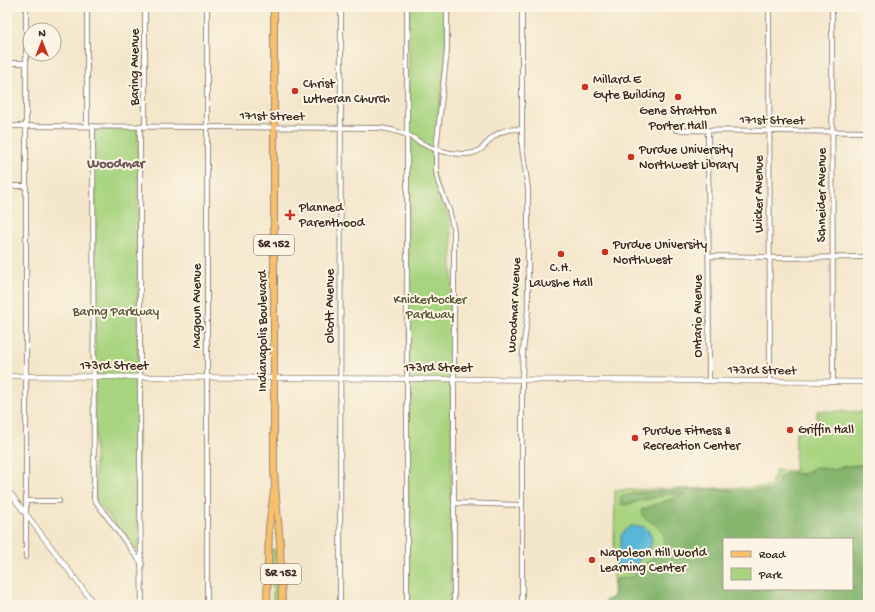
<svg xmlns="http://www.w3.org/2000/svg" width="875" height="612" font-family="'Gochi Hand',sans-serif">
<rect width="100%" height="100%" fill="#fcf5e5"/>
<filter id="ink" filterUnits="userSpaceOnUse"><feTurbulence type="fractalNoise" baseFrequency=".025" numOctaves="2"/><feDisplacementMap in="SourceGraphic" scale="8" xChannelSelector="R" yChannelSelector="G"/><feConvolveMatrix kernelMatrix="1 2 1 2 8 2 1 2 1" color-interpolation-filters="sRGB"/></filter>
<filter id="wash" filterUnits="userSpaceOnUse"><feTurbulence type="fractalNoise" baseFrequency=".012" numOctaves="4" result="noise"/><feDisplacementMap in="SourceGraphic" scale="16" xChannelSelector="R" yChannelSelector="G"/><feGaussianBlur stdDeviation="0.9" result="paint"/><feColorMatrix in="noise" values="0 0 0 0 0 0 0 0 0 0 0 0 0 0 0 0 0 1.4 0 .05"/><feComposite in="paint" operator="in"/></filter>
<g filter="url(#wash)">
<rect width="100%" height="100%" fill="#f4e6cb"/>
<!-- green -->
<path fill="#a8d480" stroke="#727f4f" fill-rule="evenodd" d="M409,7H446V59L433,158L434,174L449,219L452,243L451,605H408Z
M95,129H138V506L139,544L138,549L135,550L95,498Z
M817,411L868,412V605H599L613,601L615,490L772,487V479H775V470L795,471L796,432L810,431L817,425ZM724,539H852V589H724Z
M272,549L275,550C276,569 278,586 278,605H273C273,586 270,569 271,550Z"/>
<!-- forest -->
<path fill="#86b66e" stroke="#607046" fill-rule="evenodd" d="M857,465L868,466V605H602L606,600L612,598C616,591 613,585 616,579L634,577C638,562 662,559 664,541C666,522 641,523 641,510L685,494H668L624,505L621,504L620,498C629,493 640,493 650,492C690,487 730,491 770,491L774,489L781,476L791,473L804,474L815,467L835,470L841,467ZM724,539H852V589H724Z"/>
<!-- water -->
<path fill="#59b6d8" stroke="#4a707b" d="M631,526L644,527L648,530L652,539L650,549L638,562L632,572L630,573L622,570L618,571L615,562L620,546L621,536L624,531Z"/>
</g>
<g filter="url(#ink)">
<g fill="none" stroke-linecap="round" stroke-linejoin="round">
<!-- minor casing -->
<g stroke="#988874" stroke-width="6">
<path id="minor" d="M87,7V126
M145,7V126
M407,7V605
M447,7V50L436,150V171L438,182L449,210L454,231V605
M769,7L770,382
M832,7L833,382
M7,63H26
M7,126L381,128C389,129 397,131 405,134C411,136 416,140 421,143C435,150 450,155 466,154C484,153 484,143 496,135C504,129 513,129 522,129
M93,126L94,499L142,564
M140,126V507L142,605
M676,130L868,132
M708,130L709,381
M7,186H26
M708,256L764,257L776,258L868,257
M26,501H59
M454,503L522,505
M26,557V7
M207,605V7
M340,605L341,7
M522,605V380L523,351L528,311V189L522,147V7"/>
</g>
<!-- tertiary casing -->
<g stroke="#988874" stroke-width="6">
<path id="tertiary" d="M7,376L868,382
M7,489L95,605"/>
</g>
<!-- primary casing -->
<g stroke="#988874" stroke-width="8">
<path id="primary" d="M274,7V468L275,486L280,543L282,605
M267,605L269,527L274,491"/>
</g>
<!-- minor -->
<use href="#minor" stroke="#fff" stroke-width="4"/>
<!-- tertiary -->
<use href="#tertiary" stroke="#fff" stroke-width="4.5"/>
<!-- primary -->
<use href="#primary" stroke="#f8bf6c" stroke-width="6"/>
</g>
</g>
<!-- markers -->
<g fill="#c8321e" stroke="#fcf5e5" stroke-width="1.5">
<circle cx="585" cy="87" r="4"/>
<circle cx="295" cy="91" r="4"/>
<circle cx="678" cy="97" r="4"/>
<circle cx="631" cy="157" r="4"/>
<path d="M288 209h4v4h4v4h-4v4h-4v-4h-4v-4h4z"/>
<circle cx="605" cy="252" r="4"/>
<circle cx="561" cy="254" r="4"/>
<circle cx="790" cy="430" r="4"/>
<circle cx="635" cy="438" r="4"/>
<circle cx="592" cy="560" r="4"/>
</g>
<g text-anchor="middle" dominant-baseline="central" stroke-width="4" stroke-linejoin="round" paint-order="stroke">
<!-- shield labels -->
<g fill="#fcf5e5" stroke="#75675a" stroke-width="1">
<rect x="254" y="235" width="40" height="20" rx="3"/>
<rect x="261" y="564" width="40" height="20" rx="3"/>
</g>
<g font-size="12" font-weight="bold" fill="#3b2a1e">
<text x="274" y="245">SR 152</text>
<text x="281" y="574">SR 152</text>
</g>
<!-- street labels -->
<g font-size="13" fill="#3b2a1e" stroke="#fcf5e5">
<text transform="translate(135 67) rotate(-90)">Baring Avenue</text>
<text transform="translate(272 117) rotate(1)">171st Street</text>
<text transform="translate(772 121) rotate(1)">171st Street</text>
<text transform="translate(759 194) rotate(-90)">Wicker Avenue</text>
<text transform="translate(822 195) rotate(-90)">Schneider Avenue</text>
<text transform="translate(515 305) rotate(-87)">Woodmar Avenue</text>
<text transform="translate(197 306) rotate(-90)">Magoun Avenue</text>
<text transform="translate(330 306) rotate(-90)">Olcott Avenue</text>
<text transform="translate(698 316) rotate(-90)">Ontario Avenue</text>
<text transform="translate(263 331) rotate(-90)">Indianapolis Boulevard</text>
<text x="114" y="366">173rd Street</text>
<text x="438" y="368">173rd Street</text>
<text transform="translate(762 371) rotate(1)">173rd Street</text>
</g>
<!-- poi labels -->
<g font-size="13" fill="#3b2a1e" stroke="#fcf5e5" text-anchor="start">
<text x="593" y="80">Millard E<tspan x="593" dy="15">Gyte Building</tspan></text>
<text x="303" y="84">Christ<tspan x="303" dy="15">Lutheran Church</tspan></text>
<text x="678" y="111" text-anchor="middle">Gene Stratton<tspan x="678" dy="15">Porter Hall</tspan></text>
<text x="639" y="150">Purdue University<tspan x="639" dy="15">Northwest Library</tspan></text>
<text x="299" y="208">Planned<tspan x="299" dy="15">Parenthood</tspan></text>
<text x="613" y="245">Purdue University<tspan x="613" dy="15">Northwest</tspan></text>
<text x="561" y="268" text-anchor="middle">C.H.<tspan x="561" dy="15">Lawshe Hall</tspan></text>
<text x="798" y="430">Griffin Hall</text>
<text x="643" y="431">Purdue Fitness &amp;<tspan x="643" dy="15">Recreation Center</tspan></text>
<text x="600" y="553">Napoleon Hill World<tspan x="600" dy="15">Learning Center</tspan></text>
</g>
<!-- park labels -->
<g font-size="13" fill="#565436" stroke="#fcf5e5">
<text x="430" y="300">Knickerbocker<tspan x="430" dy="15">Parkway</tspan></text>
<text x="116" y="312">Baring Parkway</text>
</g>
<!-- neighbourhood labels -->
<g font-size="14" font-weight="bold" fill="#72585a" stroke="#fcf5e5">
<text x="116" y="164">Woodmar</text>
</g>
</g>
<!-- margin -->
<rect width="875" height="612" fill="none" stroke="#fcf5e5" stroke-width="24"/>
<!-- legend -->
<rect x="723" y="538" width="130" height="52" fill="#fcf5e5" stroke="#afa495"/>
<rect x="731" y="551" width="20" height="6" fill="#f8bf6c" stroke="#afa495"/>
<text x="759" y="558" font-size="12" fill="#3b2a1e">Road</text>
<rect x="731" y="568" width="20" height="12" fill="#a8d480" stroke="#afa495"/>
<text x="759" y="578" font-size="12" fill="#3b2a1e">Park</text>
<!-- north arrow -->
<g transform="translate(42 42)"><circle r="19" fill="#fcf5e5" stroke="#afa495"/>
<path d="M0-3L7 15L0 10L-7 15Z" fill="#c8321e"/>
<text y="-6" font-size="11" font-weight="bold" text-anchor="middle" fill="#3b2a1e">N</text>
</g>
</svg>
